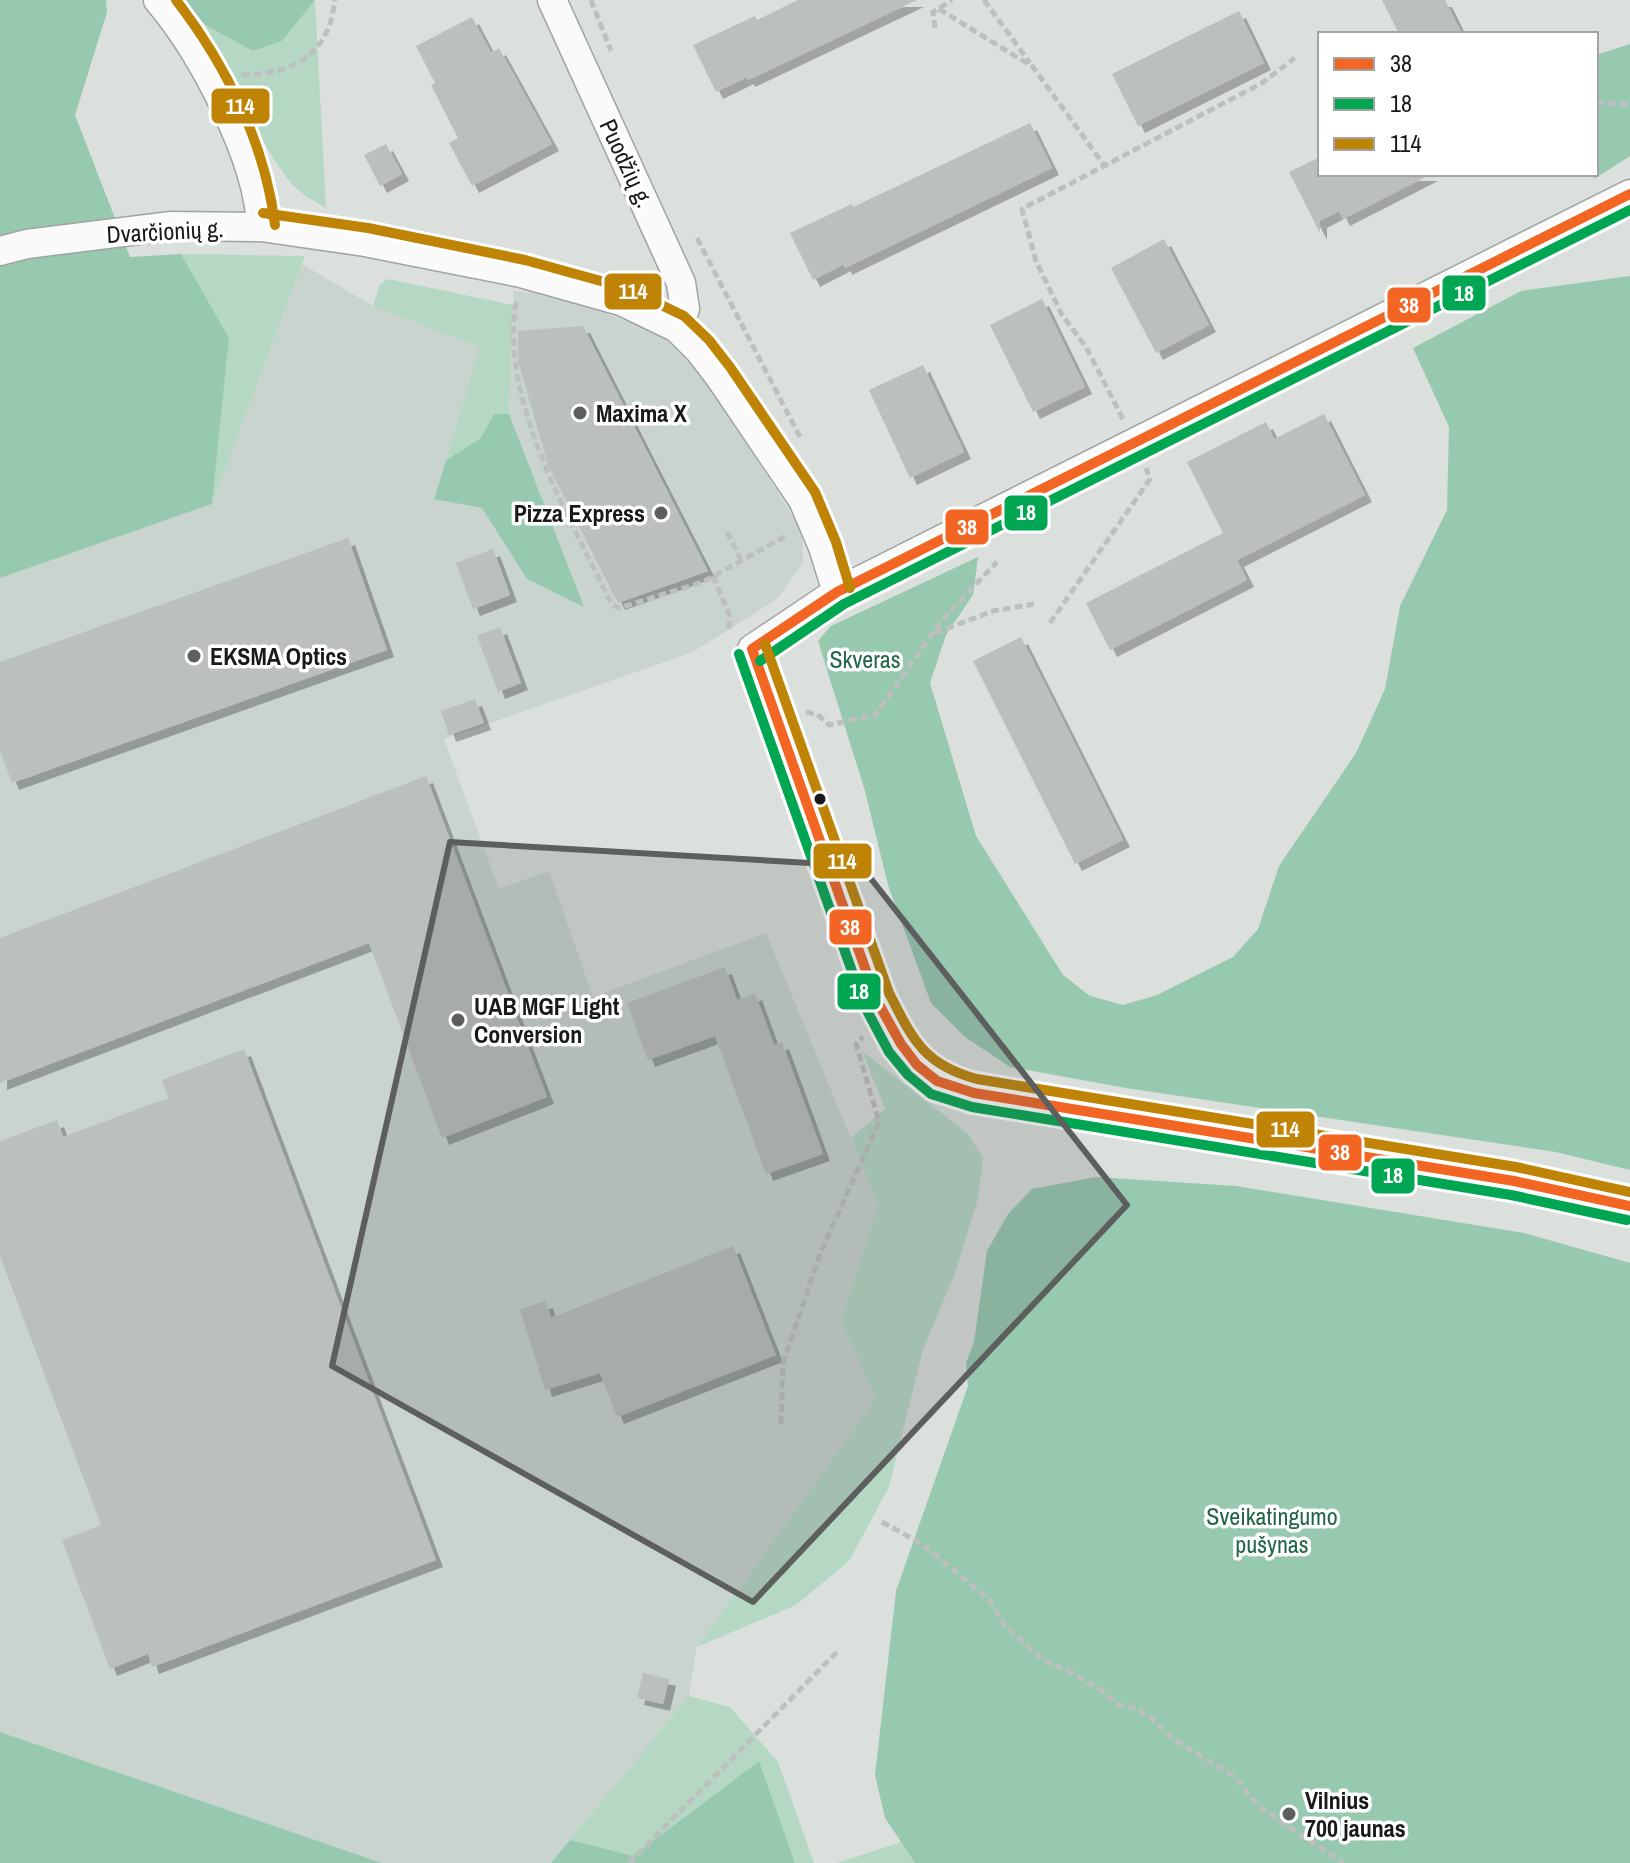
<svg xmlns="http://www.w3.org/2000/svg" width="1630" height="1863" font-family="'Archivo Narrow',sans-serif">
<defs>
<filter id="shadow"><feDropShadow dx="7" dy="7" stdDeviation="0" flood-color="#0004"/></filter>
</defs>
<rect width="100%" height="100%" fill="#dbe0dd"/>
<!-- built -->
<path fill="#cad4ce" d="M302,264L373,306L481,347L434,498L482,508L527,579L583,606L509,414L514,291L545,294L600,311L667,337L689,355L802,530L803,563L777,599L693,652L444,739L499,889L549,871L593,997L766,933L878,1204L841,1322L876,1398L697,1647L689,1696L551,1863H382L0,1732V578L212,504Z"/>
<!-- green -->
<path fill="#b4d8c4" d="M315,0L326,208C312,200 296,191 287,178C253,132 231,75 205,25L253,51L282,41Z
M181,254L305,256L212,504L229,338Z
M388,279L513,305L509,414H494L481,438L446,460L480,347L373,306L380,284Z
M862,1051L968,1134L983,1158L978,1198L954,1276L923,1349L889,1487L849,1561L796,1605L697,1647L876,1398L841,1322L878,1204L851,1138L885,1109Z
M689,1696L730,1707L778,1762L814,1863H795L759,1761L633,1856L570,1840Z
M901,1842L915,1863H837Z"/>
<!-- forest -->
<path fill="#96c9b0" d="M0,0H106L107,12L75,115L130,257L181,254L229,338L212,504L0,578Z
M185,0H315L282,41L253,51L205,25Z
M1630,44V156L1594,179L1592,174H1596V55Z
M1630,276V1170L1556,1152L1126,1088L1010,1067L965,1037L931,1003L888,885L865,791L818,641L831,626L978,557L973,595L946,635L930,683L976,836L1063,975L1090,996L1123,1005L1157,995L1233,957L1258,929L1279,866L1356,753L1385,689L1400,606L1447,510L1449,427L1413,348L1521,291Z
M494,414H509L584,607L527,579L482,508L434,499L446,460L481,438Z
M1096,1177L1236,1186L1524,1233L1630,1263V1863H915L885,1818L875,1775L896,1591L968,1386L966,1363L974,1342L987,1251L1008,1214L1032,1189Z
M0,1732L382,1863H0Z
M759,1761L795,1863H551L570,1840L633,1856Z"/>
<!-- building -->
<path fill="#bbbfbd" filter="url(#shadow)" d="M798,0H917L748,80L747,77L716,92L693,45L755,16L757,20Z
M1382,0H1445L1462,34H1399Z
M1239,11L1264,63L1138,126L1112,74Z
M472,17L491,53L499,48L552,144L472,186L449,143L458,138L431,85L435,83L416,46Z
M1030,123L1052,168L845,268L844,264L813,280L790,233L852,204L853,207Z
M386,144L402,174L380,186L364,155Z
M1320,157V174H1431L1343,219L1339,211L1320,221V233L1289,172Z
M1164,239L1209,325L1156,353L1111,268Z
M1042,299L1085,387L1033,412L990,325Z
M583,326L708,571L618,603L548,465L518,361V331Z
M923,365L964,452L910,478L869,390Z
M1324,414L1365,495L1237,560L1247,580L1110,650L1086,603L1223,533L1187,462L1266,422L1274,439Z
M348,538L387,650L12,783L0,751V662Z
M493,549L510,595L473,609L456,563Z
M500,627L521,683L498,692L477,636Z
M1021,637L1123,840L1075,864L973,661Z
M475,699L484,723L449,735L441,711Z
M426,776L547,1097L442,1138L369,943L0,1083V938Z
M725,967L737,1000L755,993L774,1045L782,1042L823,1154L766,1174L715,1036L648,1060L627,1003Z
M244,1049L436,1560L152,1667L148,1654L110,1669L62,1540L101,1525L0,1256V1141L57,1120L63,1137L168,1098L162,1080Z
M733,1246L776,1355L617,1417L600,1373L545,1390L520,1309L546,1301L551,1318Z
M643,1673L669,1679L663,1704L637,1698Z"/>
<g fill="none" stroke-linecap="round" stroke-linejoin="round">
<!-- minor casing -->
<g stroke="#a0a4a2" stroke-width="31">
<path id="minor" d="M158,0C202,52 259,159 261,227
M552,0L681,283L685,309L677,328
M1630,194L837,592L752,649L876,999C891,1028 908,1064 937,1081C948,1087 963,1090 974,1093L1514,1181L1630,1206
M0,251L27,244L171,226L261,227L365,242L521,273L621,301L677,328L699,350L719,376L803,500L823,547L837,592"/>
</g>
<!-- path -->
<path stroke="#bebfbf" stroke-width="5" stroke-dasharray="8 4" stroke-linecap="butt" d="M591,0L611,51
M984,0L1030,63
M939,9L1033,67L1104,165
M935,28L933,12L952,0
M242,75C278,74 311,66 327,31C332,22 333,10 335,0
M1596,102L1630,105
M697,238L801,439
M516,302C499,399 570,519 612,605L619,608L703,582L786,536
M1123,419L1086,347L1062,315L1036,261L1022,209L1262,83L1295,58
M727,532L741,560
M713,576L729,614V632
M1050,623L1150,479L1146,468
M935,633L993,611L1034,604
M806,712L817,714L829,725L875,715L942,620L997,562
M781,1424L783,1363L820,1254L879,1122L856,1044L863,1037
M882,1522L922,1544L954,1570L991,1602L1005,1626L1045,1661L1071,1672L1101,1690L1117,1704L1137,1709L1149,1716L1175,1740L1235,1777L1258,1806L1343,1863
M629,1863L837,1652"/>
<!-- minor -->
<use href="#minor" stroke="#fafafa" stroke-width="28"/>
<!-- bus-1 casing -->
<g stroke="#fff" stroke-width="16">
<path id="bus-1" d="M752,649L876,999L901,1044L917,1065L937,1081L974,1093L1514,1181L1630,1206
M752,649L837,592L1630,194"/>
</g>
<!-- bus-2 casing -->
<g stroke="#fff" stroke-width="16">
<path id="bus-2" d="M739,654L864,1005L889,1052L908,1075L931,1094L972,1107L1511,1195L1627,1220
M760,661L844,604L1630,210"/>
</g>
<!-- bus-3 casing -->
<g stroke="#fff" stroke-width="16">
<path id="bus-3" d="M176,0C226,65 265,143 275,225
M263,213L368,228L525,260L626,288L684,316L709,340L730,367L815,492L836,542L850,588
M765,644L889,993C913,1040 924,1065 977,1079L1516,1167L1630,1192"/>
</g>
<!-- bus-1 -->
<use href="#bus-1" stroke="#f26522" stroke-width="10"/>
<!-- bus-2 -->
<use href="#bus-2" stroke="#00a651" stroke-width="10"/>
<!-- bus-3 -->
<use href="#bus-3" stroke="#bf8306" stroke-width="10"/>
</g>
<!-- marked area -->
<path fill="#5c5f5d" fill-opacity="0.2" stroke="#5c5f5d" stroke-width="6" stroke-linejoin="round" d="M450,842L861,866L1127,1205L753,1602L332,1366Z"/>
<!-- markers -->
<g fill="#5c5f5d" stroke="#fff" stroke-width="3">
<circle cx="580" cy="413" r="8"/>
<circle cx="661" cy="513" r="8"/>
<circle cx="194" cy="656" r="8"/>
<circle cx="458" cy="1020" r="8"/>
<circle cx="1289" cy="1814" r="8"/>
</g>
<circle fill="#171a18" stroke="#fff" stroke-width="3" cx="820" cy="799" r="7"/>
<g text-anchor="middle" dominant-baseline="central" stroke-width="7" stroke-linejoin="round" paint-order="stroke">
<!-- street labels -->
<g font-size="24" fill="#171a18" stroke="#fff">
<text transform="translate(627 163) rotate(65)">Puodžių g.</text>
<text transform="translate(165 231) rotate(-3)">Dvarčionių g.</text>
</g>
<!-- poi labels -->
<g font-size="24" font-weight="bold" fill="#171a18" stroke="#fff" text-anchor="start">
<text x="596" y="413">Maxima X</text>
<text x="645" y="513" text-anchor="end">Pizza Express</text>
<text x="210" y="656">EKSMA Optics</text>
<text x="474" y="1006">UAB MGF Light<tspan x="474" dy="28">Conversion</tspan></text>
<text x="1305" y="1800">Vilnius<tspan x="1305" dy="28">700 jaunas</tspan></text>
</g>
<!-- park labels -->
<g font-size="24" fill="#226547" stroke="#fff">
<text x="865" y="659">Skveras</text>
<text x="1272" y="1516">Sveikatingumo<tspan x="1272" dy="28">pušynas</tspan></text>
</g>
</g>
<g stroke="#fff" stroke-width="3">
<rect x="210" y="87" width="61" height="38" rx="8" fill="#bf8306"/>
<rect x="603" y="272" width="60" height="39" rx="8" fill="#bf8306"/>
<rect x="1441" y="274" width="46" height="38" rx="8" fill="#00a651"/>
<rect x="1386" y="286" width="46" height="38" rx="8" fill="#f26522"/>
<rect x="1003" y="494" width="46" height="38" rx="8" fill="#00a651"/>
<rect x="944" y="508" width="46" height="38" rx="8" fill="#f26522"/>
<rect x="812" y="842" width="61" height="38" rx="8" fill="#bf8306"/>
<rect x="828" y="908" width="45" height="38" rx="8" fill="#f26522"/>
<rect x="836" y="972" width="46" height="39" rx="8" fill="#00a651"/>
<rect x="1255" y="1110" width="61" height="39" rx="8" fill="#bf8306"/>
<rect x="1317" y="1133" width="46" height="39" rx="8" fill="#f26522"/>
<rect x="1370" y="1157" width="46" height="38" rx="8" fill="#00a651"/>
</g>
<g font-size="22" text-anchor="middle" font-weight="bold" fill="#fff">
<text x="240" y="114">114</text>
<text x="633" y="299">114</text>
<text x="1464" y="301">18</text>
<text x="1409" y="313">38</text>
<text x="1026" y="520">18</text>
<text x="967" y="535">38</text>
<text x="842" y="869">114</text>
<text x="850" y="935">38</text>
<text x="859" y="999">18</text>
<text x="1285" y="1137">114</text>
<text x="1340" y="1160">38</text>
<text x="1393" y="1183">18</text>
</g>
<!-- legend -->
<rect x="1318" y="32" width="280" height="144" fill="#ffffff" stroke="#a2a3a3" stroke-width="2"/>
<rect x="1334" y="58" width="40" height="12" fill="#f26522" stroke="#a2a3a3" stroke-width="2"/>
<text x="1390" y="72" font-size="24" fill="#171a18">38</text>
<rect x="1334" y="98" width="40" height="12" fill="#00a651" stroke="#a2a3a3" stroke-width="2"/>
<text x="1390" y="112" font-size="24" fill="#171a18">18</text>
<rect x="1334" y="138" width="40" height="12" fill="#bf8306" stroke="#a2a3a3" stroke-width="2"/>
<text x="1390" y="152" font-size="24" fill="#171a18">114</text>
</svg>
